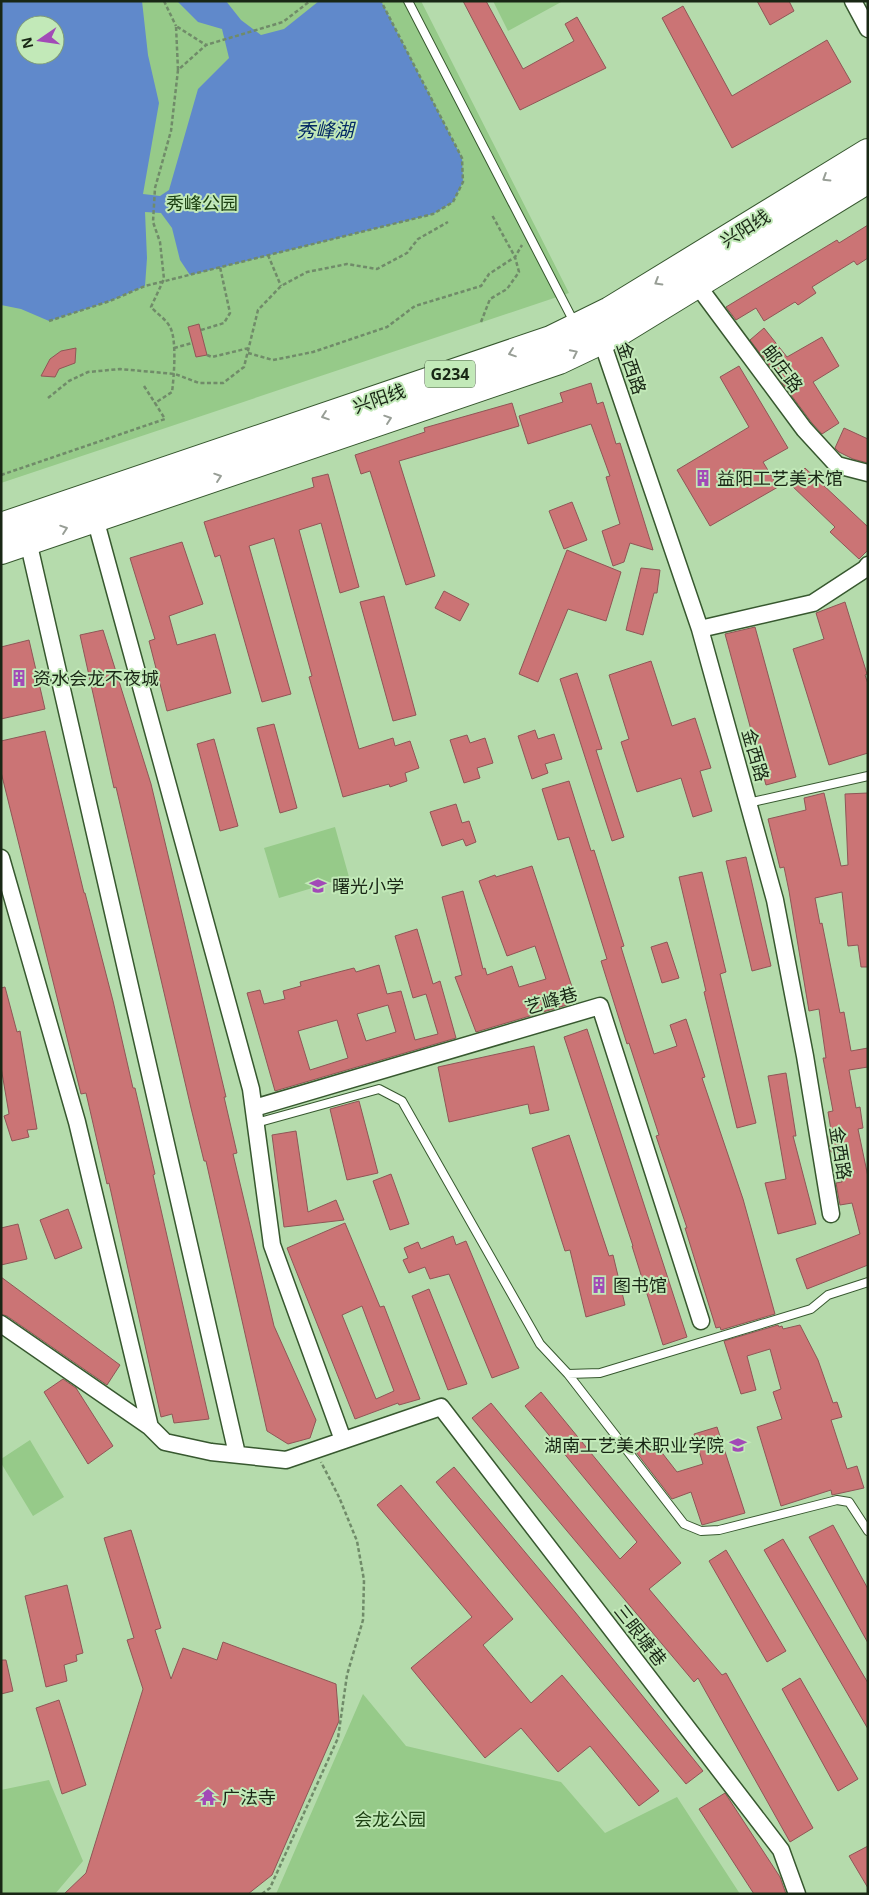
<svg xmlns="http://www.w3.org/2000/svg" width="869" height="1895" font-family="'Open Sans','Noto Sans SC',sans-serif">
<rect width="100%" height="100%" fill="#b5dbac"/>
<!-- green -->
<path fill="#96ca89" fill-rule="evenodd" d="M1,1H421L569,293L1,483ZM25,25H55V55H25Z
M493,1H563L508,31Z
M335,827L349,877L279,898L264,848Z
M30,1440L64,1497L33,1516L1,1463V1459Z
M363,1694L406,1746L561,1782L605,1833L677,1797L740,1894H276Z
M49,1780L83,1861L55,1894H1V1790Z"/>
<!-- water -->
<path fill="#6089cb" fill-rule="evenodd" d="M1,1H142L148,55L159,103L143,194L160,196L169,190L198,89L229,58L222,29L198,22L177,1H226L241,20L261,35L284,29L319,1H381L462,158L463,182L453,202L433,214L190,275L180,260L172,228L161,213L145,212L147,258L145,286L110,301L49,321L21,309L1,305ZM25,25H55V55H25Z"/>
<!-- building -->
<path fill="#cb7475" stroke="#8f5656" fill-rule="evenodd" d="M463,1H486L523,69L574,41L565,24L577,17L606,68L520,110Z
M757,1H789L794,11L770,25Z
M683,6L732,96L827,40L851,82L732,148L662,18Z
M868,225V258L857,265L854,261L812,287L816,293L798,305L795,302L764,321L756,308L736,320L726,307L837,240L839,243Z
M199,324L207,355L196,357L188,327Z
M764,328L787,357L822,337L839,366L813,382L839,423L822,434L812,423L750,340Z
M76,348L75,363L59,369L55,377L41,376L50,359L61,351Z
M739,366L788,448L763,462L778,487L710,526L677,470L749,427L720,377Z
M591,383L597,404L603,402L616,444L620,443L653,550L630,543L624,562L613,566L602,531L620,524L606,477L610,476L591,424L528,444L519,416L563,402L560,393Z
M512,403L519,426L399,461L435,576L406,585L370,471L361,474L355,455L425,432L424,428Z
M844,428L868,439V463L853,459L839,452L835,448Z
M805,468L868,527V550L859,559L830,532L835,527L790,484Z
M328,474L359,587L340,593L321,523L299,530L359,749L393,738L395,746L410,741L419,768L405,773L407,781L390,787L389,784L343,797L309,677L312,676L274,538L249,546L291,694L262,702L220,555L215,557L204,522L314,487L312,478Z
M572,502L587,540L564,549L549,511Z
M182,542L203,604L169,616L177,645L215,634L231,693L167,711L149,641L155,639L130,558Z
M567,550L621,572L606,621L568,609L538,682L519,674Z
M641,568L660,570L657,593H654L643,635L626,630Z
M444,591L469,604L460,621L435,608Z
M384,596L416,715L393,721L360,602Z
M845,602L867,674L865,675L868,684V753L829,765L793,649L824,639L816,613Z
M755,627L796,777L766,785L725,634Z
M103,630L151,784L226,1097H224L237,1153L233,1154L274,1326L316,1420L310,1438L288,1444L267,1431L206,1161H204L191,1108L116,787L114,788L80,635Z
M29,640L45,709L1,719V647Z
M651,661L672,726L695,718L711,768L700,771L712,811L693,817L681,778L637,792L621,742L629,739L609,675Z
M577,673L602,749L596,750L624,837L612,841L560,679Z
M274,724L297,808L280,813L257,728Z
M535,730L538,739L554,734L562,759L545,764L548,773L532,779L518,736Z
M45,731L84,893H85L113,1001L133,1088H135L155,1174L153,1175L209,1419L174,1423L172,1414L161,1417L109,1183L107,1184L86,1093L81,1094L1,772V741Z
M467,735L470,743L485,738L493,763L477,768L480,778L464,783L450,740Z
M214,739L238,826L220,831L197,744Z
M569,781L591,851L594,850L624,946L621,947L654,1054L677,1046L670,1025L686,1019L705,1077L702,1078L743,1199L775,1314L721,1330L720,1327L716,1328L685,1228H687L656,1136L659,1135L629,1043L627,1044L601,961L607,959L569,837L558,840L542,789Z
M824,793L841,866L848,865L845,794L868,793V967H861L858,945L848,946L842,892L815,898L820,924L822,923L840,1013L844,1012L851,1051L868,1048V1067L849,1070L856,1108L860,1107L863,1128L858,1129L868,1177V1265L807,1289L796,1259L860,1234L852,1203L840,1205L836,1183L842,1182L836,1151L831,1152L828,1136H832L828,1112L833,1111L823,1058H826L819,1009L809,1011L789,891L784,867L780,868L768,819L806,810L804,798Z
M456,804L462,823L469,821L476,842L466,846L463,839L442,846L430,812Z
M746,857L771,966L752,971L726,861Z
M532,866L577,1002L476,1032L455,977L462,975L442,897L463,891L483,969L485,968L487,975L512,966L519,987L546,979L535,946L507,956L479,881L495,875L496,877Z
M702,872L726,972L720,974L756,1123L737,1128L704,992L706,991L679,877Z
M417,929L433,984L440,981L456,1038L275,1091L247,993L260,990L264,1004L285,999L283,991L301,986L300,982L354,968L356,972L379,965L387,994L401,991L415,1040L438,1034L426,994L413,998L395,936ZM388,1005L396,1032L366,1041L357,1014ZM337,1020L348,1058L310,1070L298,1031Z
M667,942L679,978L662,983L651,947Z
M5,987L17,1032L20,1031L37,1129L27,1130L29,1137L12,1141L4,1116L9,1114L1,1067V988Z
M587,1029L687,1337L663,1345L632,1246H633L564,1037Z
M534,1046L549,1110L530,1114L528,1104L449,1122L438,1067Z
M786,1073L796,1136H793L816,1224L778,1234L765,1183L786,1179L768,1076Z
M359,1101L378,1173L347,1180L330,1109Z
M296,1131L308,1212L336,1200L344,1220L284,1227L272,1135Z
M569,1135L609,1256L613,1255L625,1305L586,1317L570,1250L565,1251L532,1148Z
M391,1174L409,1224L390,1230L373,1181Z
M68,1209L82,1248L55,1259L40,1220Z
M345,1223L380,1307L384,1306L420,1399L399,1405L398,1403L355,1419L287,1248ZM362,1306L394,1391L376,1399L342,1315Z
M18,1224L27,1259L1,1265V1228Z
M453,1236L456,1245L466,1241L519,1368L492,1378L449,1274L430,1279L425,1267L409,1273L403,1260L408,1258L404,1248L418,1242L421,1249Z
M1,1277L120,1365L107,1385L7,1316L1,1314Z
M429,1289L467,1384L448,1390L412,1296Z
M778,1325L779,1327L782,1326L783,1329L800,1325L818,1360L833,1403L837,1402L842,1417L831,1420L847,1469L857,1466L864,1488L832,1495L831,1490L781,1506L757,1427L782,1419L773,1392L781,1389L770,1349L747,1356L756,1390L741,1394L724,1341Z
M63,1379L76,1388L113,1446L88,1464L44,1392Z
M541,1392L681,1563L649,1589L722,1675L726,1673L813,1828L790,1842L698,1678L694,1682L472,1418L491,1403L620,1559L637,1542L525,1406Z
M717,1427L745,1513L702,1525L691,1492L672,1499L636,1452L656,1445L677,1472L703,1464L694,1434Z
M454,1467L575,1612L703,1771L686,1784L436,1482Z
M401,1485L513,1619L483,1645L531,1703L562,1675L659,1791L639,1806L590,1746L558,1772L521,1728L485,1758L411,1668L472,1617L377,1505Z
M833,1525L868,1589V1643L809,1537Z
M131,1530L161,1628L155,1630L171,1679L183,1648L217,1660L223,1642L336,1684L339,1721L272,1875L248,1894H64L86,1873L143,1689L127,1640L134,1638L104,1538Z
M783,1539L868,1683V1729L764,1550Z
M726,1550L786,1651L767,1662L709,1561Z
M67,1585L83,1653L76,1655L77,1661L64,1665L67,1681L46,1687L25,1596Z
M1,1660H6L13,1691L1,1694Z
M800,1678L858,1779L838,1791L782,1689Z
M59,1700L86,1785L62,1794L36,1708Z
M725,1793L780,1877L786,1894H754L699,1809Z
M868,1846V1888L849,1856Z"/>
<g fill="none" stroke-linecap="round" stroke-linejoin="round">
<!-- lane casing -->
<g stroke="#37582f" stroke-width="10">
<path id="lane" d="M408,1L575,324
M748,803L868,776
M256,1123L379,1089L402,1101L540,1344L568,1374L600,1373L811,1309L828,1295L868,1282
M568,1374L684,1524L701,1531L719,1530L837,1500L849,1502L868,1531"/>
</g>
<!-- street casing -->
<g stroke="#37582f" stroke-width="19">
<path id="street" d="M853,1L868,29
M692,278L804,429L837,465L868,473
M599,333L700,629L775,900L805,1056L831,1214
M93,511L251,1089L272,1245L343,1440
M26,532L237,1454
M700,629L813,603L865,569L868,565
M1,858L77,1122L150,1427L165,1442L211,1452L286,1460L441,1407L781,1850L797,1894
M254,1108L600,1006L701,1321
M1,1324L150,1427"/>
</g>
<!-- highway casing -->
<g stroke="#37582f" stroke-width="30">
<path id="highway" d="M1,527L551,340L610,311L868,153
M1,550L559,360L620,331L868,179"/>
</g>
<!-- path -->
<path stroke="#708b69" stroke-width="2.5" stroke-dasharray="4 2.5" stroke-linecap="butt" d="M164,1L176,26
M178,70L176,26L206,45
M268,255L281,286
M49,321L110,301L145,286L433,214L453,202L463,182L462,158L381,1
M481,322L490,299L507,289L519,272L515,257L492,215
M201,330L224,323L230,313L220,267
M174,348L192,343
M248,353L273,360L313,352L387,327L415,306L481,286L489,274L515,257L522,245
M207,355L212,357L249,348
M144,386L155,403
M48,398L69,381L88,372L120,369L175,374L199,383H223L244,367L258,310L281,286L307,272L347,264L377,269L407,253L418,239L448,222
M1,475L165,419L155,403L172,392C174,377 177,339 170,327C166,319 156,313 151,307L164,279L160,242L153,222L155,188L171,131L178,70L206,45L283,22L310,1
M262,1894L270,1888L338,1738L347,1675L363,1620L364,1580L357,1541L339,1497L321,1462"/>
<!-- lane -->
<use href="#lane" stroke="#fff" stroke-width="8"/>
<!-- street -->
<use href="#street" stroke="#fff" stroke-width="16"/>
<!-- highway -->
<use href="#highway" stroke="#fff" stroke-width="28"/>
</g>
<!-- one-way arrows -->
<defs><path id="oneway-chevron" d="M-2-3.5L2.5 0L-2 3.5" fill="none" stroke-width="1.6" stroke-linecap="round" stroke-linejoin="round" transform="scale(1.25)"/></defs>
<g stroke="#989e96">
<use href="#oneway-chevron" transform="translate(826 178) rotate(148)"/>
<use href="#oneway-chevron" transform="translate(658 282) rotate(149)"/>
<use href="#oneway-chevron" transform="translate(512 353) rotate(161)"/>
<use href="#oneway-chevron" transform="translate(574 353) rotate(-26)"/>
<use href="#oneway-chevron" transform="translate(325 416) rotate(161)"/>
<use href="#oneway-chevron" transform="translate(388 419) rotate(-19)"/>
<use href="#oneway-chevron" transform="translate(218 477) rotate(-19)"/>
<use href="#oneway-chevron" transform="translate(64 529) rotate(-19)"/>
</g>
<!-- icons -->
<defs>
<g id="building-bare" transform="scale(1.35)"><path d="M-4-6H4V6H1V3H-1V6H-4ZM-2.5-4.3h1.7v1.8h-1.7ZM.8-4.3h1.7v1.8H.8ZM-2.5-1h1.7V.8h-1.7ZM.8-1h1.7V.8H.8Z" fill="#a24ab7" stroke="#c2e9b8" stroke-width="2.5" paint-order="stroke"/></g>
<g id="school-bare" transform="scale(1.35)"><path d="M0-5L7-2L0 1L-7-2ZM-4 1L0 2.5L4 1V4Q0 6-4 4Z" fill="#a24ab7" stroke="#c2e9b8" stroke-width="2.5" paint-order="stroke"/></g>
<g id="university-bare" transform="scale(1.35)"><path d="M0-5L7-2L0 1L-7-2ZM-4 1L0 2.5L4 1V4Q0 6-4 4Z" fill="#a24ab7" stroke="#c2e9b8" stroke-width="2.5" paint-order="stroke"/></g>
<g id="temple-bare" transform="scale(1.35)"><path d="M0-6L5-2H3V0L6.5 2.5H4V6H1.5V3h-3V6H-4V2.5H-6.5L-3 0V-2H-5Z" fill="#a24ab7" stroke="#c2e9b8" stroke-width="2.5" paint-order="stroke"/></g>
</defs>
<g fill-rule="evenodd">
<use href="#building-bare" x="703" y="478"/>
<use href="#building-bare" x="19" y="678"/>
<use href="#school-bare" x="318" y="886"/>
<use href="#building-bare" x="599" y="1285"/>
<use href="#university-bare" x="738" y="1445"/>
<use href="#temple-bare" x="208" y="1797"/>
</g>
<g text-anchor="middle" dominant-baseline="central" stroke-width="4" stroke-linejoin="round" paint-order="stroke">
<!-- shield labels -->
<rect fill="#c2e9b8" stroke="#4c6146" stroke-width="1" x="425" y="360.5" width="50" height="27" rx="4"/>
<g font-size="16" font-weight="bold" fill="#192715">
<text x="450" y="374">G234</text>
</g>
<!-- park labels -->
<g font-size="18" fill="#1c4012" stroke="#c2e9b8">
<text x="202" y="203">秀峰公园</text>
<text x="390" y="1819">会龙公园</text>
</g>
<!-- street labels -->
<g font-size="18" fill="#192715" stroke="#c2e9b8">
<text transform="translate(745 228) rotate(-32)">兴阳线</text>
<text transform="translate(632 368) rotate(71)">金西路</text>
<text transform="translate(783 368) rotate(53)">邮庄路</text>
<text transform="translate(379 398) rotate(-19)">兴阳线</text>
<text transform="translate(756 755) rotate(74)">金西路</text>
<text transform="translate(551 1000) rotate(-16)">艺峰巷</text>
<text transform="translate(841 1153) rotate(81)">金西路</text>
<text transform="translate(641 1635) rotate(52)">三眼塘巷</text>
</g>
<!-- poi labels -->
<g font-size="18" fill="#192715" stroke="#c2e9b8" text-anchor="start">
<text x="717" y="478">益阳工艺美术馆</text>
<text x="33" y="678">资水会龙不夜城</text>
<text x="332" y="886">曙光小学</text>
<text x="613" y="1285">图书馆</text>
<text x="724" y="1445" text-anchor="end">湖南工艺美术职业学院</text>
<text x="222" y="1797">广法寺</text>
</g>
<!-- water labels -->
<g font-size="19" font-style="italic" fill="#032964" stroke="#c2e9b8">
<text x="325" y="130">秀峰湖</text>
</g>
</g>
<!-- border -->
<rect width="869" height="1895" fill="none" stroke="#192715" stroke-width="5"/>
<!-- north arrow -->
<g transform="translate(40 40) rotate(257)"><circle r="24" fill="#c2e9b8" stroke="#7e9b77"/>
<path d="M0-4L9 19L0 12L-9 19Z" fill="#a24ab7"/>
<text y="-8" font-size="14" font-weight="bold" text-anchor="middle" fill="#192715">N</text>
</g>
</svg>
